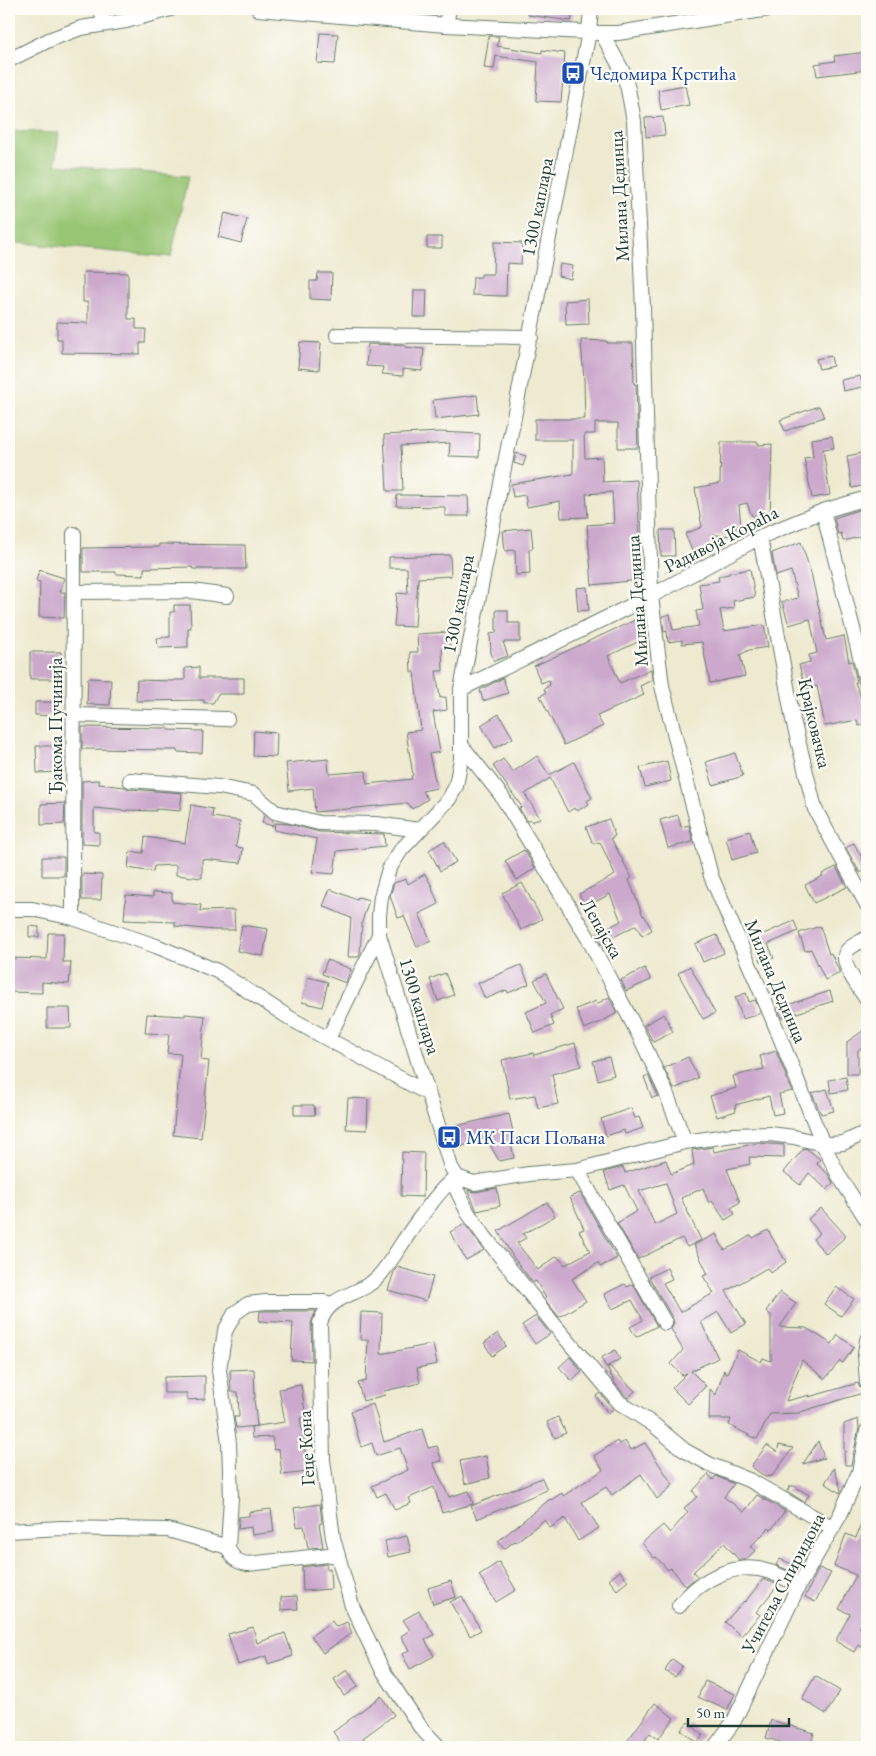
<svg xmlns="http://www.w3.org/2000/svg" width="876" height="1756" font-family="'EB Garamond',serif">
<rect width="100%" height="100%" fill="#fdfcf7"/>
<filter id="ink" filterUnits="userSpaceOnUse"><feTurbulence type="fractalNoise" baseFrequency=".02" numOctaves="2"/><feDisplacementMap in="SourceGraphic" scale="10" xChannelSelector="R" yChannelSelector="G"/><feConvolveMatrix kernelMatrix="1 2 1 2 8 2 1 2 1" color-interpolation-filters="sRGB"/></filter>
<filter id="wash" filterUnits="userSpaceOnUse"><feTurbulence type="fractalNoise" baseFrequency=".0096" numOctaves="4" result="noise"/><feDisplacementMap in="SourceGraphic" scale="20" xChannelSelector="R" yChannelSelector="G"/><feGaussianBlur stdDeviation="1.12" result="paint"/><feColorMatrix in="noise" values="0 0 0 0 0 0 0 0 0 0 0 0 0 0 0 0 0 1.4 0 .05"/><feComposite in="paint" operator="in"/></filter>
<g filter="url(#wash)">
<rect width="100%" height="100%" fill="#eeead0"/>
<!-- green -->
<path fill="#99c674" stroke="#5c8254" d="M9,131L59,133L55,165L188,176L171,257L9,242Z"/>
<g id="blocks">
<!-- building -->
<path fill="#cba8cc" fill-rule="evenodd" d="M528,9H573L571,21L528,15Z
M320,33L338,34L335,64L317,63Z
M489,36H499L497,46L542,53V50L565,53L561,102L536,101L538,62L496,56L494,69L484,68Z
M867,52V70L817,76L815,64L835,61L834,56Z
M685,85L689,105L661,110L658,90Z
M663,117L665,135L646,137L645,118Z
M225,213L247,219L241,243L218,237Z
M427,237H442V248H427Z
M494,242L522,243L521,264L507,263L506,296L472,295L473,277H481V274H493Z
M560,264L573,266L571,279L558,276Z
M83,272L128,273V319H136V329H146L145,343H140V354L62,353V339H57V322L88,323V302H83Z
M318,273H332L331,300L310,299V281H317Z
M414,290H427L426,317H413Z
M588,299L589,324L566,325L565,301Z
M581,340L607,341V343H633L634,384H636L638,448H618V423H595V434H584L585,458L602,457L603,482L637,480L640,543H636L640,580L592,585L587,525L614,523L612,492L586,494L588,517L561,518L560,501L527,507L525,495L513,497L511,484L573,474V440H535V419H585L584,381Z
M300,342L321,343L319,370L298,368Z
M368,344L405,345V347L424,349L422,371L403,369V376L382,374L383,367L366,366Z
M831,356L833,366L819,369L816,359Z
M860,376L863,387L843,391L841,380Z
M477,395L479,414L435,419L433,400Z
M819,406L824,417L785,431L780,420Z
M439,432L480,434L479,457L449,456L450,443L401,446L403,491H387L384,435Z
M832,436L834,448L823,449L830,495L812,498L804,458L813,457L811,439Z
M721,442H758L759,445L772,444L770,517L752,516L747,503L739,505L741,526H736V536L714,535L717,543L693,553L685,534L702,527L695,488L720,483Z
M867,452V485L852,488L847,456Z
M516,453L526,456L523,466L514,463Z
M397,495L468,496L469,516H445V507L396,506Z
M867,507V535L843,541L841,533L838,534L834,518Z
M531,528L533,548L529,549L530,574L516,575L515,550L505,551L503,531Z
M660,530H674L675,556H661Z
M801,542L811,573L826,640L844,636L849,662L852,661L857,682H855L867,714V724L859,726L857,720L825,726L817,686L805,689L799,665L810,662L809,655L817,653L810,619L789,625L782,602L798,598L791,571L776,576L772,553Z
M159,544L245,545L246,569H193L192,567L144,568V575L116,574V572H83V548L159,547Z
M450,555L451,576L418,578L415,627L394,626L397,593L408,594L407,568H389V557Z
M750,569L755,597L733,601L734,608L720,610L724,631L764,625L768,647L749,650L740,655L745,676L710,683L702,642L682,644V640L668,642L667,631L664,632L662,616L670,614L673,630L699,626L696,611L703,610L699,584L719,581L718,576L729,574V573Z
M39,570L64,578L60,592H65L64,618L39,617L40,582L36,581Z
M587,587L589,610L578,611L576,588Z
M174,605H190L191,628H188V647L158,648L157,638L170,637V612H174Z
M496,610H508V623H520V642H503L508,656L494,661L491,653L490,634L496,633Z
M635,620L644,639L608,656L620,683L651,669L652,680L640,686L644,695L597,716L603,726L564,745L540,696L546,693L544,689L550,685L549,680L541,683L534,666Z
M449,632L450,648H442L443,671H436L440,698L446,697L447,710L433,712L440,752L429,754L437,788L422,791L428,799L412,809L408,803L315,812L313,788L289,791L286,763L328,759L329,774L366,771L367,784L412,779L411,776L413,775L406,732L421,730L414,672H411L410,652H418L417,634Z
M30,652H61V679H30Z
M199,667V678H244V694H218L213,703H204V700L136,701L137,680L174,681V680H185V668Z
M88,678L111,679L110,705L87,704Z
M503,678L508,693L483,701L480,690Z
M35,702H56V716L35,715Z
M499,714L513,738L495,748L481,725Z
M82,727L168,728V730L203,731L202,753L177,752V750L82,749Z
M254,731L277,733L276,757L253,756Z
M36,746H57L58,772L37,773Z
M735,753L743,776L713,785L706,762Z
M537,756L549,775L574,762L592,798L587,801L589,804L579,810H575L574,808L568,812L550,778L525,794L540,818L532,822L530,819L527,821L519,808L522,807L493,766L503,759L513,772Z
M667,761L671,781L645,787L640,768Z
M99,780V784L125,787L129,789L182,793L180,811L156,809V811L127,810V811L94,808V832H99V845L82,844V781Z
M65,803L64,824L41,825V804Z
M191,805L213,809L212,817L240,821L236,847L243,848L241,863L202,859V878L176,875V865L154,866L153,872L128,868L130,851L143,853L145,837L185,843Z
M264,814L273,821V826L262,823Z
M678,815L681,827L689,825L693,842L668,848L660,820Z
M609,819L615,836L611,838L632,878L629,880L643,916L644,915L652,930L642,936L636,925L601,944L596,934L621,921L610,894L586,907L579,894L615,875L600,842L593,844L586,827Z
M275,823L289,824L319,832L384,834L385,846L337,851L334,874L312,872L317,839L274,830Z
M750,831L756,853L732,860L726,838Z
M444,841L456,862L440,871L429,850Z
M854,843L867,868L860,873L846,848Z
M524,850L535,868L517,880L505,861Z
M42,857H64V876H42Z
M836,867L847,887L814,903L805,885L823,876L822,874Z
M82,874L102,875L101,900H82Z
M425,874L433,888L432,889L439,904L419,914L431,941L417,947L404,916L398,918L390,896L394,883L406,879L408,884Z
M522,883L542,919L521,930L502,893Z
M330,889L357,900L358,897L369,900L362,922L360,953L358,957H348L351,918L323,906Z
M153,892L172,893V902L201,905L200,911L234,910L235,930H214L175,926V922L124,920L126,895L153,897Z
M794,921L798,931L768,944L774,958L762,963L752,939Z
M242,925L268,929L263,956L237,951Z
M29,926L39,927V937H29Z
M820,926L829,954L831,953L840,973L825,980L811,949L805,951L799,933Z
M48,933H64L63,962H71L69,984L42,982V993L9,992V958L47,959Z
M717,935L724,953L703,962L695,944Z
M327,960L351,969L346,983L322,974Z
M521,965L529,984L508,993L507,990L485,999L478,983Z
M690,966L715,1013L703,1019L678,973Z
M645,968L651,980L626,991L621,980Z
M445,973L454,995L438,1001L430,979Z
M546,974L563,1009L550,1015L554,1025L535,1033L526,1012L546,1003L534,980Z
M308,977L328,982L322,1007L302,1002Z
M830,991L833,1001L782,1018L778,1008Z
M746,993L749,1002L755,1000L761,1013L743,1019L735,997Z
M609,997L617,1013L601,1022L584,1029L576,1009L596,1001L597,1004Z
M47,1008H70L71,1028H47Z
M147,1014L185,1016V1014L205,1016L201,1060L209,1061L201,1138L173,1135L181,1054L167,1053L169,1034L145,1033Z
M664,1014L673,1032L653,1042L644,1025Z
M867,1028V1043L858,1050V1074H847V1042Z
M575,1043L581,1066L552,1074L558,1104L538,1108L535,1095L510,1099L502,1060L533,1053L534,1055Z
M776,1051L792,1091L779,1094L783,1113L773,1115L769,1096L735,1105L736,1111L717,1117L710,1096L736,1088L733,1076L764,1069L760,1056Z
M609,1057L614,1075L598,1080L593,1061Z
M688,1057L698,1078L674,1089L664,1068Z
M648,1075L658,1096L652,1098L644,1077Z
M846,1077L848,1090L831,1093L829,1080Z
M827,1089L834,1111L821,1114L812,1093Z
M348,1098L368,1099L367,1130L346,1129Z
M294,1105H314L315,1115H294Z
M631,1108L635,1118L639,1117L643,1128L625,1134L624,1130L606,1136L601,1119Z
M509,1114L513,1132L509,1133L514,1158L499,1161L486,1137L458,1148L450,1129L464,1124Z
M759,1143L784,1145V1158L749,1157L750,1164L727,1169L740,1202L731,1208L735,1214L725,1220L712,1201L709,1203L703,1188L681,1198L701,1240L687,1247L682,1238L638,1259L617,1223L637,1211L624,1185L610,1190L604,1172L623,1167L625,1173L666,1160L671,1174L694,1165L692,1150L713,1147L714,1152ZM666,1183L677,1214L655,1225L639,1191Z
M804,1148L807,1149L820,1159L817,1164L828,1174L833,1183L827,1190L809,1173L800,1185L784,1172Z
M402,1152L424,1153L423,1197L401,1196Z
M497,1188L500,1206L477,1211L468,1190L475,1192Z
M580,1193L617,1258L600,1267L598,1263L572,1279L586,1301L559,1317L546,1301L547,1300L536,1281L533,1283L513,1257L498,1231L547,1202L555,1216L523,1234L526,1238L517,1243L538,1270L557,1256L565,1265L590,1251L579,1231L584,1229L570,1197Z
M821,1208L846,1236L826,1254L813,1239L820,1233L808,1219Z
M465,1224L484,1250L466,1260L450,1232Z
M768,1230L786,1262L771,1273L767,1268L726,1291L746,1324L731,1333L718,1312L701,1322L718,1358L691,1371L706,1386L688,1404L672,1388L687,1373L682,1375L671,1364L683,1350L671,1329L674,1324L673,1319L649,1277L667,1268L672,1279L663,1283L680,1312L714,1293L703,1276L708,1274L694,1245L716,1234L724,1250L737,1244L751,1235L753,1238Z
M397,1267L433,1277L426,1301L388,1290L394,1272Z
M625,1284L627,1287L633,1284L657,1326L636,1337L630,1327L643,1320L632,1300L612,1309L604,1294Z
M836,1287L854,1299L841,1316L824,1304Z
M780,1292L796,1303L780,1327L806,1328L832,1344L838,1335L854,1347L843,1363L840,1361L825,1379L802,1360L786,1401L810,1395L809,1397L858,1383L860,1388L866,1392L800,1412V1413L770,1414L757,1439L729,1425L731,1419H709L710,1389L716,1395L724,1370L726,1375L738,1350L761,1362L763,1358L771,1361V1315L766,1311Z
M260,1311H316L311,1323L312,1361L291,1360L293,1323L259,1321Z
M361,1312L382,1313L381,1354L433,1344L437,1364L417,1368L420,1383L384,1391L385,1395L363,1401L358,1383L366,1381L368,1340H360Z
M536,1316L550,1334L535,1344L522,1325Z
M498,1333L506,1346L492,1356L484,1343Z
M615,1350L620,1359L606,1367L601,1358Z
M570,1357L582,1372L572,1381L559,1367Z
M609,1366L635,1391L628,1398L616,1385L607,1368Z
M254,1369L255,1398H254L257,1426L236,1428L234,1417H239L238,1392H231L230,1370Z
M205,1376V1399L187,1400V1393H164V1377Z
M301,1385L306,1417L300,1418L308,1472L282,1475L279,1449L274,1450L272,1437L252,1438L251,1427L285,1422L279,1389Z
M600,1393L613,1409L608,1413L596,1396Z
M373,1404L384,1442L422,1429L428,1448L437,1446L442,1461L433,1463L449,1497L469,1491L473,1504L442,1513L434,1487L409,1498L411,1503L395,1510L386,1493L377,1497L372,1486L408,1470L400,1448L376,1456L372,1443L361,1447L351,1411Z
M558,1417L566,1433L555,1438L547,1422Z
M858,1419L859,1428L851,1465H845L844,1453L846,1451H844V1424Z
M617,1441L619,1444L625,1441L631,1450L645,1443L673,1485L657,1499L641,1474L612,1495L606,1487L582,1502L599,1528L584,1537L578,1541L565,1518L550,1528L544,1520L516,1542L515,1541L504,1549L498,1541L550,1499L551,1500L562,1493L563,1496L603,1470L594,1456Z
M818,1441L824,1458L803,1464Z
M767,1445L777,1452L779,1445L793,1448L772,1476L765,1477L751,1466Z
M486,1456L490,1478L465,1484L460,1461Z
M834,1468L841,1490L840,1493L825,1483Z
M708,1474L713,1480L716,1476L734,1484L724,1497L744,1512L757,1495L785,1511L771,1530L769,1528L750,1547L756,1550L745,1560H739L724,1543L693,1572L697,1576L686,1586L671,1568L668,1570L656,1557L654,1558L642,1543L663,1525L670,1533L688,1512L684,1508L697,1497L693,1491Z
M542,1478L547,1490L477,1519L471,1506Z
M790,1486H794L809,1495L804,1502L787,1491Z
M320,1504L322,1523L319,1524L323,1547L308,1548L304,1526L297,1527L294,1508Z
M271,1509L274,1532L252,1535L251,1527L238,1529L239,1517L249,1516V1512Z
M866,1510L867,1610L859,1627L867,1632V1650L858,1645L854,1652L837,1642V1638L850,1614L839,1609L856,1575L834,1566L846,1534L856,1538Z
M407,1536L411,1552L388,1557L385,1541Z
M780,1559L794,1565L790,1571L776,1565Z
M499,1562L516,1590L496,1602L479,1575Z
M326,1564L327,1569L330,1568L331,1589L303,1591L302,1567Z
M819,1568L831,1573L815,1602L805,1597Z
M620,1571L628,1581L617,1590L609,1580Z
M763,1579L778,1585L756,1612L760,1615L741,1636L725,1622L744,1601L745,1602Z
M451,1581L456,1597L433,1604L428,1588Z
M297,1596L298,1609L281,1610V1597Z
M462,1596L481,1630L470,1636L450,1602Z
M419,1611L434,1635L425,1640L434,1656L410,1669L402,1654L409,1650L401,1636L410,1630L403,1620Z
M332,1621L336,1627L347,1622L352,1633L323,1653L311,1636Z
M253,1627L257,1643L285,1633L293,1656L268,1664L266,1656L238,1665L228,1634Z
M672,1659L682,1666L675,1677L665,1671Z
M347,1670L358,1686L344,1696L334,1679Z
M815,1676L840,1691L826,1714L802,1699Z
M705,1681L735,1694L727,1710L698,1697Z
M381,1696L394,1715L363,1738L365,1741L356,1747H344L333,1732Z
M655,1703L674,1718L658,1739L650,1733L640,1747H623Z
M771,1720L814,1733L810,1747H790L791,1745L766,1738Z
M688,1722L703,1735L697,1743L681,1730Z"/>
</g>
</g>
<g filter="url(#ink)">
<use href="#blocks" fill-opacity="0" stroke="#677a6b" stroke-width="1"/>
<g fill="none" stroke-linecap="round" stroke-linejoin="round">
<!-- street casing -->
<g stroke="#677a6b" stroke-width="16">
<path id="street" d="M101,9L104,24
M258,9L446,25L604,33H618L769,9
M446,25L449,9
M604,33L605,39L623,72L628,89L634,121L643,308L651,596L662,686L711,876L771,1015L823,1144L839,1176L867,1220
M9,60L51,39L81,28L126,21L171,9
M337,335L531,337
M823,511L867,684
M760,537L793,720L815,809L867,905
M74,592L192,591L227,596
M461,689L651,596L760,537L823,511L867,498
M74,715L227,719
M462,746L501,795L588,938L641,1039L665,1090L685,1142
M130,780L219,787L254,794L275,812L319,823L376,824L419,830
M9,909H32L73,918L156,946L217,971L293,1020L427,1093
M73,918L74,534
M867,938C861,942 851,945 847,951C838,962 861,990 867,1000
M328,1039L379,935
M577,1170L665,1323
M457,1177L451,1167L379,935V915L381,897L389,869L401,850L449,799L456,786L461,759V689L589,32L591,9
M457,1177L474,1183L529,1174L577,1170L685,1142L733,1135L770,1134L794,1137L823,1144H832L843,1143L867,1132
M452,1180L468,1213L485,1237L552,1322L620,1403L654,1425L684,1450L711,1465L751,1481L833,1528
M867,1340L865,1354L867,1383
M9,1531L61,1528L168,1530L228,1547C232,1558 236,1562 248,1564L337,1554
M228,1547L231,1498L229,1443L219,1370L225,1331L235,1313L248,1304L265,1302H324L331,1304
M679,1606C700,1579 736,1560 770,1572C780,1575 789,1581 799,1585
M439,1747L421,1728L382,1669L352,1606L333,1538L323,1460L320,1323C329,1293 359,1297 378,1277C388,1266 395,1254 403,1242C412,1228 422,1215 432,1202C440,1192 446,1184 457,1177
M715,1747L734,1721L799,1585L840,1515L859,1472L867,1431"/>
</g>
<!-- street -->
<use href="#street" stroke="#fff" stroke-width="14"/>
</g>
</g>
<!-- icons -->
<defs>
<g id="bus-square" transform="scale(1.25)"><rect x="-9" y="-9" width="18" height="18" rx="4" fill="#1a4fb4" stroke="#fdfcf7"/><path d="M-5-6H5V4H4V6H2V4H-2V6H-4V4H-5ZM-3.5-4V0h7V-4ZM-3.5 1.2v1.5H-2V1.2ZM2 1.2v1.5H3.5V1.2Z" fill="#fff"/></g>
</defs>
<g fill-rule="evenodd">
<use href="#bus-square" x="573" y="73"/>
<use href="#bus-square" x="449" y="1137"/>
</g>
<g text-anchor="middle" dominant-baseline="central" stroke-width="4.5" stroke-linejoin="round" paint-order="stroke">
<!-- transit labels -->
<g font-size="19" fill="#164399" stroke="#fdfcf7" text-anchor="start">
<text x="590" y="73">Чедомира Крстића</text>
<text x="466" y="1137">МК Паси Пољана</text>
</g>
<!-- street labels -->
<g font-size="19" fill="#1f3d34" stroke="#fdfcf7">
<text transform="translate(619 196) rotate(-93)">Милана Дединца</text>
<text transform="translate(537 207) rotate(-79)">1300 каплара</text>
<text transform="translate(721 539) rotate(-27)">Радивоја Кораћа</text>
<text transform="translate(637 601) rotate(-94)">Милана Дединца</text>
<text transform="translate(458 604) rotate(-79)">1300 каплара</text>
<text transform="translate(815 723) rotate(77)">Крајковачка</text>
<text transform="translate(55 726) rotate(-90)">Ђакома Пучинија</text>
<text transform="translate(602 928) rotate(60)">Лепајска</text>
<text transform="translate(776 981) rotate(67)">Милана Дединца</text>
<text transform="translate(420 1006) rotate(73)">1300 каплара</text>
<text transform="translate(306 1448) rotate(-93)">Геце Кона</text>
<text transform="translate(783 1583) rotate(-62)">Учитеља Спиридона</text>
</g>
</g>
<!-- margin -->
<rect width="876" height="1756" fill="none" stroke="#fdfcf7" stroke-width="30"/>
<!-- scale -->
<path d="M688 1718v8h101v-8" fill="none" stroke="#1f3d34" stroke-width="2.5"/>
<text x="696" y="1718" font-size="15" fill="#1f3d34" stroke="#fdfcf7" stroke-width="4" paint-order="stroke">50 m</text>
</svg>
